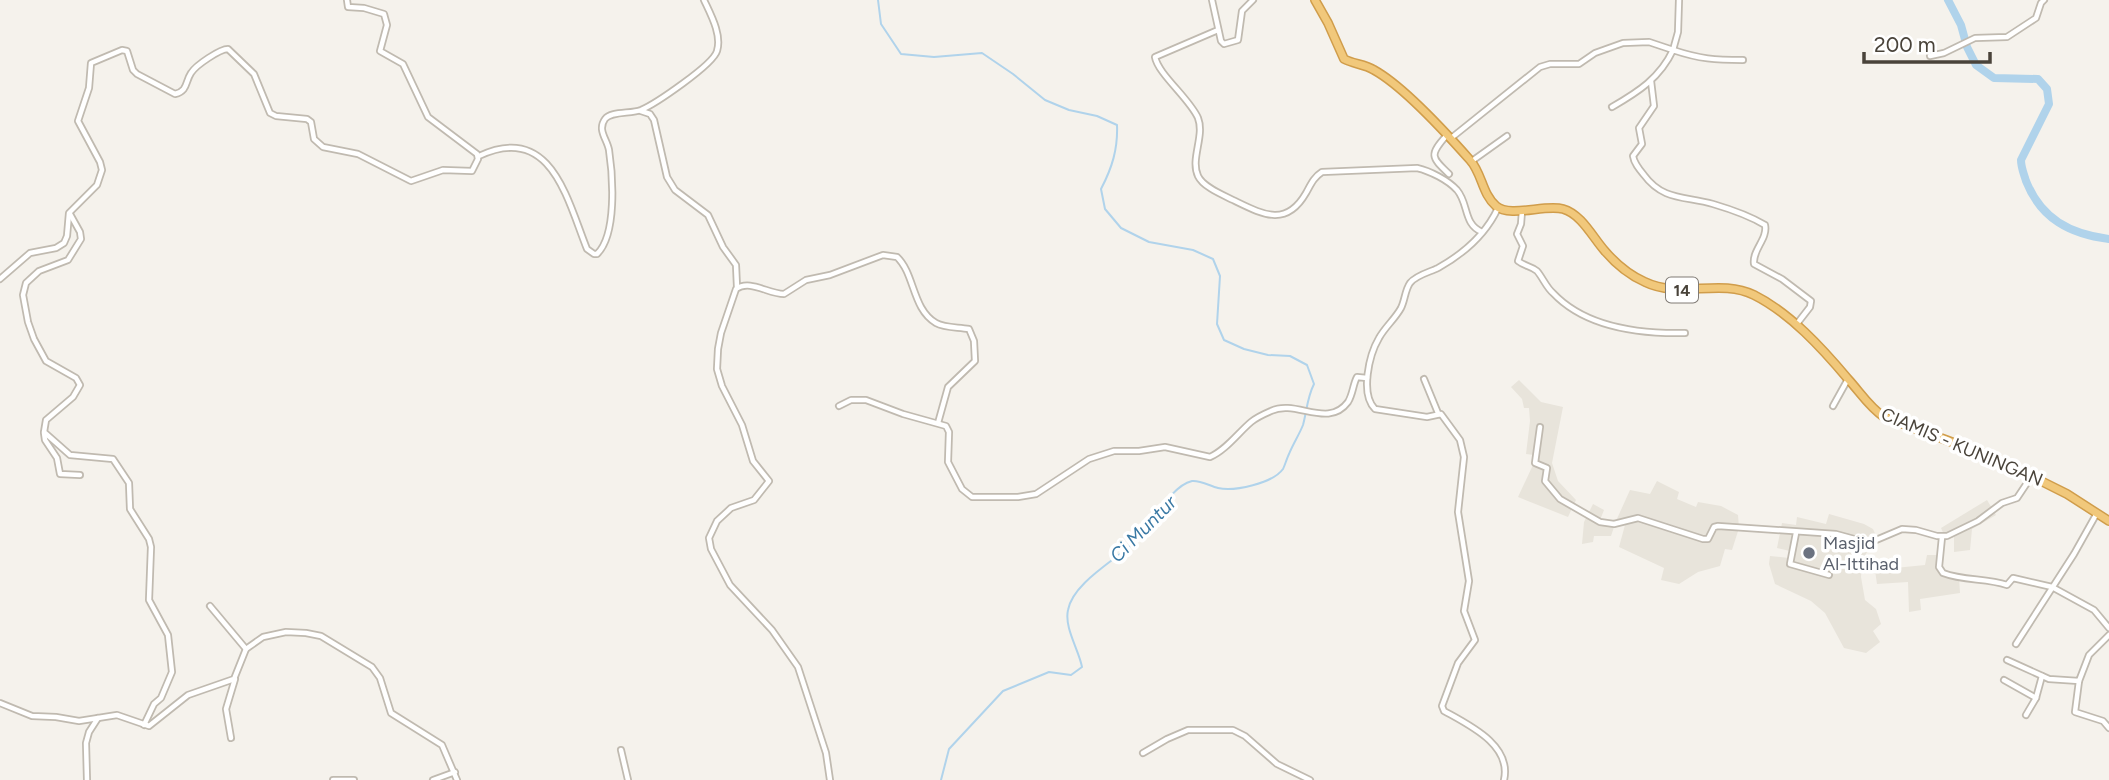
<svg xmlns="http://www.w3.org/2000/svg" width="2109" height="780" font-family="Figtree,sans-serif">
  <rect width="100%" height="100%" fill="#f5f2ec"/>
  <g fill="#e8e4db">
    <polygon points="1519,380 1541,402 1563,407 1552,463 1558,481 1576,500 1568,517 1518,497 1532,467 1534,455 1526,454 1530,421 1529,408 1524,408 1522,399 1511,387"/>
    <polygon points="1657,481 1679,492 1677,499 1696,507 1698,502 1721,506 1738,515 1739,528 1732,550 1725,549 1720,566 1698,572 1679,584 1661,580 1664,568 1619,547 1625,525 1614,527 1611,536 1594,536 1593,542 1582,544 1584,522 1593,504 1604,510 1600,520 1616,521 1630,490 1650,494"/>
    <polygon points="1987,500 1996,515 1972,529 1970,550 1954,552 1954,537 1946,539 1941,528"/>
    <polygon points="1829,514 1864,524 1873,529 1879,542 1869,547 1862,563 1861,577 1865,600 1876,609 1881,624 1873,631 1880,642 1866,653 1844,648 1825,613 1811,601 1775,584 1769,564 1770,556 1789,558 1790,551 1777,548 1782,523 1796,525 1797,517 1826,524"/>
    <polygon points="1927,555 1943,555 1942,570 1959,577 1960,593 1920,599 1921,610 1909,612 1908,582 1877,584 1875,570 1925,565"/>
  </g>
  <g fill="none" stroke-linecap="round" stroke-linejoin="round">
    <path stroke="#b0d3eb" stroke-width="2" d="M878 0 881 24 901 54 934 57 982 53 1013 74 1045 100 1069 110 1097 116 1117 125C1118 149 1112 168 1101 189L1105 209 1121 228 1149 242 1193 250 1213 259 1220 276 1217 324 1224 340 1244 349 1268 355 1290 356 1307 365 1314 384C1307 398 1307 410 1303 425 1299 435 1293 444 1289 454 1287 458 1285 465 1283 469 1273 483 1234 492 1218 488 1210 486 1200 480 1192 481 1170 486 1153 524 1138 539 1118 559 1073 582 1068 610 1064 628 1079 650 1082 667L1071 675 1049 672 1003 691 949 749 941 780"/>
    <path stroke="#b0d3eb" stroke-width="8" d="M1948 0 1961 25 1967 47 1976 65 1994 78 2038 79 2047 89 2049 104 2021 160C2021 168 2024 174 2026 181 2041 219 2070 234 2109 239"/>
    <g stroke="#c0bab0" stroke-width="8">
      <g id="minor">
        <polyline points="1212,0 1221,41 1224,44 1238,40 1242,11 1253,0"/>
        <path d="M1218 30 1155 57C1158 74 1190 99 1198 118 1205 136 1190 159 1198 176 1203 187 1223 195 1233 200 1262 214 1286 228 1306 193 1311 184 1314 177 1322 172L1417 168C1430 171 1448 180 1457 190 1469 204 1463 224 1482 232"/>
        <polyline points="1930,56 1944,53 1975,38 2007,37 2036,18 2041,3 2044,0"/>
        <path d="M1651 81 1654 106 1639 128 1642 144 1633 156C1634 163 1639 169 1644 175 1663 201 1686 196 1713 204 1730 209 1750 216 1765 225 1768 239 1752 250 1754 264L1782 279 1811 301 1810 307 1796 325"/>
        <path d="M1612 107C1638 92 1660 78 1673 50 1700 59 1715 60 1743 60"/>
        <polyline points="641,111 650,114 654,120 667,177 675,190 708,215 723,247 736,265 737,287"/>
        <path d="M1447 135C1429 155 1431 157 1449 174"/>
        <polyline points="1450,139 1540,67 1550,64 1579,64 1595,53 1623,43 1649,42 1673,50 1678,32 1679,0"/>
        <path d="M479 156C551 122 567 199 587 249L594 254H597C617 235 613 176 609 150 607 139 597 130 605 119 611 111 631 114 641 110 655 104 713 65 717 51 722 35 711 15 704 0"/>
        <polyline points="1472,161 1507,136"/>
        <path d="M1498 208C1486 234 1463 254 1438 268 1430 272 1416 275 1410 283 1405 290 1405 300 1401 308 1395 319 1385 327 1379 338 1369 355 1360 394 1375 409L1427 417 1441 414 1460 440 1464 457 1458 512 1469 581 1464 611 1475 640 1458 663 1442 706 1444 711C1469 725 1512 745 1504 780"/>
        <path d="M1522 211 1521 224 1517 234 1523 246 1518 261C1524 266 1531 266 1537 271 1543 278 1546 287 1553 293 1585 327 1640 334 1685 333"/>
        <polyline points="70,214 80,232 81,239 68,260 39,271 26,283 23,295 28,322 34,339 46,361 76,378 80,385 73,397 46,420 44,432 70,455 113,459 129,483 130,509 149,539 151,547 149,600 168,635 172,672 161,698 154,704 144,725"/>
        <path d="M0 279 30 253 56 248 64 243 67 236 69 213 97 185 102 170 100 162 78 121 89 88 91 63 122 50 127 51 133 70 137 74 175 94C188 91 185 82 191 73 196 65 220 49 228 49L254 74 270 113 276 116 307 119 311 122 314 139 323 147 358 154 411 181 443 170 472 171 478 159 477 154 428 117 403 64 380 51 387 25 384 14 364 8 348 7 347 0"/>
        <polyline points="1424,379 1438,413"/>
        <path d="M839 406 851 400H866L903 414 946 426 949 432 948 462 962 489 972 497H1018L1036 494 1089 459 1114 451H1139L1165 447 1210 457C1226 450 1238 433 1251 422 1257 417 1264 414 1271 411 1296 399 1328 429 1348 402 1353 394 1353 384 1357 377L1367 378"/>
        <polyline points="1833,406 1848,379"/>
        <polyline points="1540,427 1535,463 1547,468 1545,481 1560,499 1600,522 1614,524 1638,518 1703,539 1708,539 1714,527 1718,526 1836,534 1869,543 1902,529 1916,530 1937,536 1947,536 1978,521 2002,503 2017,498 2031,477"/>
        <polyline points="44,433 45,440 57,458 60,474 80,475"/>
        <polyline points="1796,533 1790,564 1829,575"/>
        <path d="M1942 537 1939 567 1943 573C1964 581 1986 578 2007 585L2013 578 2052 587 2094 610 2109 628"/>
        <polyline points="210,606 246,649"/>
        <polyline points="2016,644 2074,554 2097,513"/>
        <polyline points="2007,660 2049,679 2079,681 2089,655 2109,635"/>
        <polyline points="2004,680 2036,698 2042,676"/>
        <polyline points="2079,681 2075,712 2103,721 2109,728"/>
        <polyline points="0,703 32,716 56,717 79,721 117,715 149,726 188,695 234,679 246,649 263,637 286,632 306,633 321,636 372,667 380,678 391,713 442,745 457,780"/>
        <polyline points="2026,715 2036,698"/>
        <polyline points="231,738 226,709 235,679"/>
        <polyline points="621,750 628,780"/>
        <polyline points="1143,753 1167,739 1188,730 1233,730 1245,736 1277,764 1310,780"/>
        <polyline points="87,780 86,743 89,732 98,718"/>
        <polyline points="333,780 354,780"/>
        <polyline points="433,780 455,772"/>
        <path d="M830 780 826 753 798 667 772 630 730 585 711 549 709 538 717 521 731 508 754 500 769 481 753 461 742 425 722 386 717 369 718 349 721 333 736 289C750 279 768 294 784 294L806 280 830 275 883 255 897 257C915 274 912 309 936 323 945 328 958 327 969 329L974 341 975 361 948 387 938 423"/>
      </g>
    </g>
    <g stroke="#d09d4b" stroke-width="10">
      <path id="highway" d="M1315 0 1328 23 1344 59C1353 64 1365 64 1374 70 1403 86 1447 134 1470 160 1482 173 1482 194 1496 206 1510 218 1545 204 1563 209 1581 214 1592 236 1604 250 1615 263 1629 275 1645 282 1680 299 1720 278 1754 295 1790 313 1822 348 1848 379 1860 392 1869 407 1884 417L1995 458 2067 494 2109 521"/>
    </g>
    <use href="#minor" stroke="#fff" stroke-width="4.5"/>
    <use href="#highway" stroke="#f1c87b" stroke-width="7"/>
  </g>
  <circle fill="#6b7280" stroke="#fff" stroke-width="2.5" cx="1809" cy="553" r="7"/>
  <g text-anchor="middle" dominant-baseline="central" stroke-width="7" stroke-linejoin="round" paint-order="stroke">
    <rect fill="#fff" stroke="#807b75" stroke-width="2" x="1666" y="277.5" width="32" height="25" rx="5"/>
    <g font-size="16" font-weight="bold" fill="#49433a">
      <text x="1682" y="290">14</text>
    </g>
    <g font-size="18" fill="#49433a" stroke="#fff">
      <text transform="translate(1962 447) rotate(23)">CIAMIS - KUNINGAN</text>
    </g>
    <g font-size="18" fill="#5b616d" stroke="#fff" text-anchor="start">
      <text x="1823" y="543">Masjid<tspan x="1823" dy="21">Al-Ittihad</tspan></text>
    </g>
    <g font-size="19" font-style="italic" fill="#3a79a4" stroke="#fff">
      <text transform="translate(1143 529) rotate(-45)">Ci Muntur</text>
    </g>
  </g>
  <path d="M1864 52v10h126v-10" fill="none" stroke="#49433a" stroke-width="3.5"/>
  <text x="1874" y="52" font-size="21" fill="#49433a" stroke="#ffffff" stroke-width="5" paint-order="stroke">200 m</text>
</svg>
